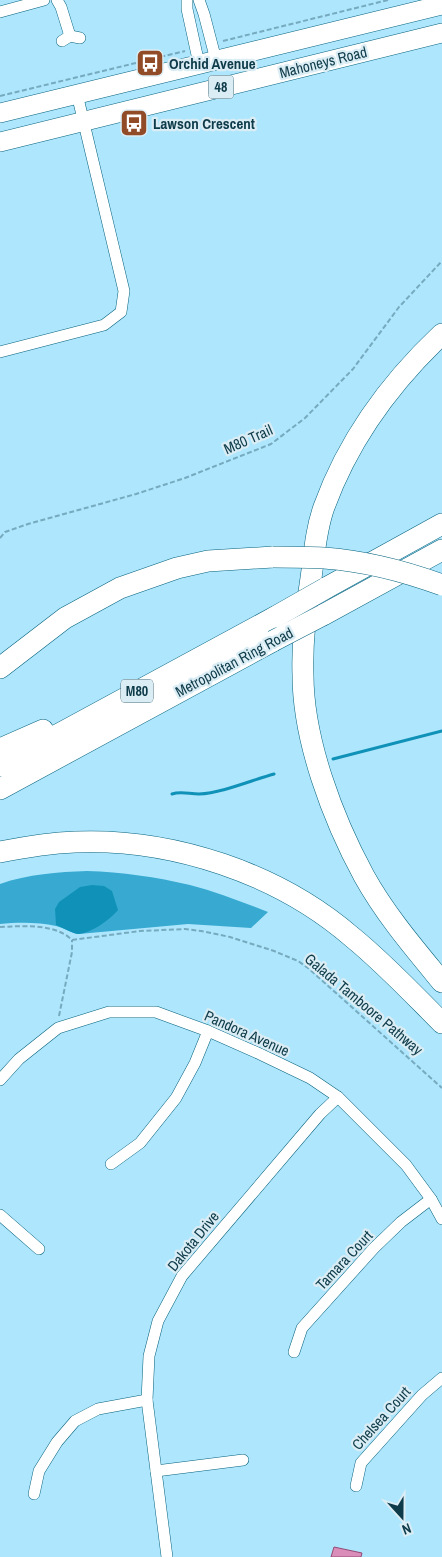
<svg xmlns="http://www.w3.org/2000/svg" width="442" height="1557" font-family="'Archivo Narrow',sans-serif">
  <rect width="100%" height="100%" fill="#aee6fd"/>
  <path fill="#38aad1" d="M87 871C122 872 156 877 190 885 217 892 242 902 268 912L251 928 188 924 79 934C71 933 65 928 56 926 39 922 18 922 0 924V884C28 874 58 872 87 871Z"/>
  <path fill="#1092b8" d="M92 885 104 886 112 891 118 910C111 919 90 934 78 934 74 934 61 927 56 925L55 909 59 902 80 887Z"/>
  <g fill="none" stroke-linecap="round" stroke-linejoin="round">
    <g stroke="#1092b8" stroke-width="3">
      <polyline points="333,759 442,731"/>
      <path d="M172 794C181 791 189 794 199 794 222 793 252 780 274 774"/>
    </g>
  </g>
  <polygon fill="#da8db8" stroke="#924b75" points="334,1547 362,1553 361,1557 331,1557"/>
  <g fill="none" stroke-linecap="round" stroke-linejoin="round">
    <g stroke="#04627d" stroke-width="12">
      <g id="street">
        <polyline points="57,0 61,7 70,36"/>
        <polyline points="187,0 187,9 199,64"/>
        <polyline points="199,0 204,14 216,60"/>
        <polyline points="0,12 44,0"/>
        <polyline points="62,41 70,36 80,38"/>
        <polyline points="0,352 104,325 121,312 124,291 77,94"/>
        <polyline points="0,1080 19,1059 58,1028 109,1012 156,1012 208,1031 260,1054 310,1078 338,1097 406,1165 431,1199 442,1219"/>
        <polyline points="111,1164 140,1143 176,1098 195,1063 208,1031"/>
        <polyline points="0,1215 39,1249"/>
        <polyline points="294,1352 302,1328 374,1248 401,1222 431,1199"/>
        <polyline points="156,1471 243,1460"/>
        <polyline points="356,1486 361,1463 422,1395 442,1378"/>
        <polyline points="34,1494 39,1471 57,1442 75,1421 98,1409 147,1400"/>
        <polyline points="167,1557 147,1400 149,1356 158,1321 182,1276 320,1114 338,1097"/>
      </g>
    </g>
    <g stroke="#04627d" stroke-width="20">
      <g id="primary">
        <polyline points="0,113 442,5"/>
        <polyline points="0,142 442,33"/>
      </g>
    </g>
    <g stroke="#04627d" stroke-width="22">
      <g id="highway">
        <path d="M442 334C391 382 348 441 324 507 315 532 314 559 310 585 305 615 302 645 303 675 303 740 333 819 364 876 385 914 414 948 442 982"/>
        <polyline points="326,588 442,524"/>
        <polyline points="323,615 442,550"/>
        <polyline points="0,668 65,618 120,588 177,568 208,561 273,557"/>
        <polyline points="0,749 43,730"/>
        <polyline points="0,766 275,617"/>
        <polyline points="0,789 273,641"/>
        <path d="M0 852C25 847 50 843 75 842 172 838 278 873 352 937 384 963 413 994 442 1023"/>
      </g>
    </g>
    <g stroke="#76aabf" stroke-width="2" stroke-dasharray="5 2.5" stroke-linecap="butt">
      <polyline points="223,41 388,0"/>
      <polyline points="0,96 185,51"/>
      <polyline points="0,538 5,532 28,524 136,494 185,478 271,444 305,418 353,369 399,307 442,261"/>
      <path d="M0 927C22 926 55 923 72 940"/>
      <polyline points="72,940 140,931 185,929 201,931 230,937 274,951 298,961 308,968 442,1088"/>
      <polyline points="59,1016 72,952 72,940"/>
    </g>
    <use href="#street" stroke="#fff" stroke-width="11"/>
    <use href="#primary" stroke="#fff" stroke-width="19"/>
    <use href="#highway" stroke="#fff" stroke-width="21"/>
    <g stroke="#04627d" stroke-width="22" stroke-linecap="butt">
      <g id="highway-bridge">
        <path d="M273 557C290 557 307 557 324 558 364 561 404 571 442 585"/>
        <polyline points="275,617 326,588"/>
        <polyline points="273,641 323,615"/>
      </g>
    </g>
    <use href="#highway-bridge" stroke="#fff" stroke-width="21"/>
  </g>
  <defs>
    <g id="bus-square" transform="scale(1.4375)"><rect x="-9" y="-9" width="18" height="18" rx="4" fill="#924b27" stroke="#dbedf4"/><path d="M-5-6H5V4H4V6H2V4H-2V6H-4V4H-5ZM-3.5-4V0h7V-4ZM-3.5 1.2v1.5H-2V1.2ZM2 1.2v1.5H3.5V1.2Z" fill="#fff"/></g>
  </defs>
  <g fill-rule="evenodd">
    <use href="#bus-square" x="150" y="63"/>
    <use href="#bus-square" x="134" y="123"/>
  </g>
  <g text-anchor="middle" dominant-baseline="central" stroke-width="4.5" stroke-linejoin="round" paint-order="stroke">
    <g fill="#dbedf4" stroke="#4c707d" stroke-width="1">
      <rect x="208.5" y="75.5" width="25" height="23" rx="4"/>
      <rect x="121" y="679.5" width="32" height="23" rx="4"/>
    </g>
    <g font-size="14" font-weight="bold" fill="#0e3b4a">
      <text x="221" y="87">48</text>
      <text x="137" y="691">M80</text>
    </g>
    <g font-size="15" fill="#0e3b4a" stroke="#dbedf4">
      <text transform="translate(323 62) rotate(-14)">Mahoneys Road</text>
      <text transform="translate(248 439) rotate(-24)">M80 Trail</text>
      <text transform="translate(234 662) rotate(-28)">Metropolitan Ring Road</text>
      <text transform="translate(364 1004) rotate(40)">Galada Tamboore Pathway</text>
      <text transform="translate(247 1033) rotate(24)">Pandora Avenue</text>
      <text transform="translate(193 1241) rotate(-51)">Dakota Drive</text>
      <text transform="translate(344 1260) rotate(-47)">Tamara Court</text>
      <text transform="translate(381 1418) rotate(-48)">Chelsea Court</text>
    </g>
    <g font-size="15" font-weight="bold" fill="#0e3b4a" stroke="#dbedf4" text-anchor="start">
      <text x="169" y="63">Orchid Avenue</text>
      <text x="153" y="123">Lawson Crescent</text>
    </g>
  </g>
  <g transform="translate(402 1517) rotate(159)" stroke="#dbedf4" stroke-width="4" paint-order="stroke">
  <path d="M0-4L9 19L0 12L-9 19Z" fill="#0e3b4a"/>
  <text y="-8" font-size="14" font-weight="bold" text-anchor="middle" fill="#0e3b4a">N</text>
  </g>
</svg>
